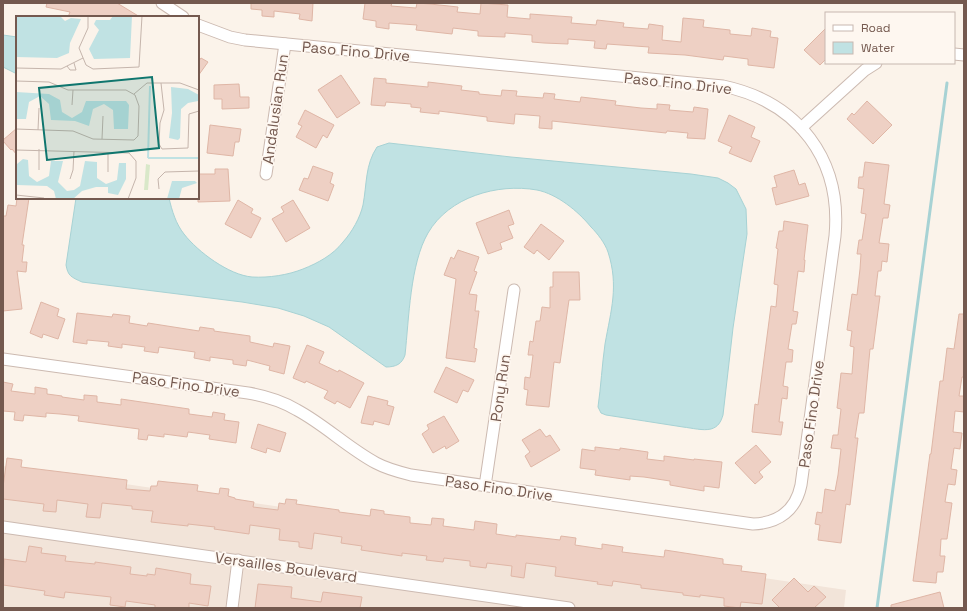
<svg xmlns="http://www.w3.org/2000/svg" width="967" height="611" font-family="'Space Grotesk',sans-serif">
  <rect width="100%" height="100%" fill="#fbf3ea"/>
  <polygon fill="#f2e4d9" points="3,466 846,590 844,608 3,608"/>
  <g fill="#c0e2e3" stroke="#a7d2d4">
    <polygon points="3,35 17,37 17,74 3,67"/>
    <path d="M389 143 511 157 691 174 718 178 728 183 736 189 746 209 747 234 733 328 723 415C721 422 718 427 711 429 703 431 692 428 683 427 657 423 632 419 606 415L601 413 598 407C601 386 602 365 605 344 611 310 619 286 608 252 605 243 597 233 591 227 578 211 557 194 537 190 497 183 449 197 428 233 410 264 409 319 405 355 402 364 396 367 386 367L329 327 304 316 278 308 242 302 82 282C71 277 68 276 66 265L76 198H169C172 211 176 224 184 234 198 252 229 275 252 277 269 278 288 275 303 269 318 263 333 255 343 242 352 232 360 218 363 205 367 184 365 165 377 147Z"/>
  </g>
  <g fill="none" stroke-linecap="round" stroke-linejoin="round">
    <polyline stroke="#a7d2d4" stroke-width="3" points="877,608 947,83"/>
  </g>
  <g fill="#eed0c4" stroke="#dfb6a6">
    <polygon points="47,3 117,3 140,17 68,17 70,12 46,7"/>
    <polygon points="251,3 313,3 312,21 299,19 300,14 274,11 274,17 262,16 262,10 251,9"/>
    <polygon points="365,3 392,3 391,6 416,8 417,3 430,4 458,7 457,12 480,14 481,3 508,5 507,17 530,19 530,14 572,17 571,23 596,25 597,20 624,23 623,27 648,29 649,24 663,26 662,40 681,42 683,18 704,20 703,27 730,30 730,34 751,36 752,28 771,31 770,37 778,38 774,68 748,65 748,59 724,56 723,60 685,55 648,53 649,47 607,44 606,49 594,48 595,41 568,39 568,44 544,43 532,42 532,35 505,33 505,37 478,36 478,31 453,28 452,34 416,30 417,25 389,23 389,29 376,27 376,21 363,19"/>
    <polygon points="826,28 826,59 820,65 804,50"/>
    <polygon points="201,58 208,62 198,76 198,62"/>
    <polygon points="341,75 360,103 337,118 318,90"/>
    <polygon points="374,78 386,79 386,83 428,87 428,82 462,86 461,90 479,92 479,94 501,96 502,90 517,91 516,96 543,98 544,93 555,94 554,99 580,102 581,97 616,101 615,105 641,108 657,109 657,104 670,105 669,110 693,112 694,107 708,109 705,139 687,138 688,133 667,131 666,133 552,121 552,129 539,128 540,116 515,114 514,124 487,121 487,117 439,111 439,114 420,112 421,108 411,107 411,104 386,102 385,106 371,105"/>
    <polygon points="239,84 240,97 249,97 249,108 222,109 222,99 214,99 214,85"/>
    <polygon points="867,101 892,125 873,144 847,119 852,113 854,115"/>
    <polygon points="305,110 334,125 327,138 323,135 316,148 296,137 302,126 298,124"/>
    <polygon points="729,115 755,127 751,137 760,141 751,162 729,153 732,147 718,141"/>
    <polygon points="210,125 241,129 239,142 235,142 233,156 207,153"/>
    <polygon points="17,128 17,155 12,149 11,150 3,141 3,140"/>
    <polygon points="865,162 889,165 884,204 890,205 888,218 883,218 879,243 889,244 887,262 882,261 881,271 878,271 875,296 880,296 878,311 873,349 870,349 864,413 859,413 855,438 858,438 850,505 846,504 841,543 818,540 820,525 815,524 817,512 822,513 825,489 835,491 838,475 841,449 831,448 833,435 838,435 841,409 837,408 841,373 852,374 854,347 850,346 852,331 847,330 852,294 857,295 860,269 861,254 857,254 859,240 862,240 866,214 861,213 864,189 858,188 859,177 863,177"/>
    <polygon points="313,166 333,173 330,183 334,185 328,201 299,190 304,178 308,179"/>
    <polygon points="215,169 228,169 230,201 198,202 198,174 215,174"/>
    <polygon points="794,170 799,185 805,183 809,196 776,205 772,188 777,187 774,176"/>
    <polygon points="17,198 29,198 22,245 24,245 22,262 27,262 26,272 17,271 22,309 3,311 3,216 6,216 8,205 16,206"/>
    <polygon points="238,200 253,209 251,213 261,218 251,238 225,224"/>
    <polygon points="293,200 310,228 286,242 272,219 284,212 281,207"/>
    <polygon points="509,210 514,224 508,226 513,238 500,243 502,249 488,254 476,223"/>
    <polygon points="784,221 808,225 804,260 805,260 804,272 798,271 793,311 798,312 796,324 792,324 788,349 793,350 792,362 786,362 783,386 788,387 787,399 782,398 779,422 783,422 781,435 752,432 755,404 758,405 771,306 776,307 778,285 774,284 778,249 776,248 779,231 783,231"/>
    <polygon points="541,224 564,241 549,260 537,250 534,254 524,247"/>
    <polygon points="458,250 479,257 474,271 477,272 469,294 477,295 475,311 479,311 474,348 477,349 475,362 446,358 456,279 444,275 451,257 454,259"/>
    <polygon points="553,272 579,272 580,300 569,300 560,363 554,362 549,407 526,405 528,390 524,389 525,377 530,378 533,355 528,355 530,341 533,342 536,321 540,321 542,307 550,308 550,287 553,287"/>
    <polygon points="41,302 59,309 57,316 65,319 58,339 43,334 42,338 30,333"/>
    <polygon points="77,313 112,317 113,314 130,316 129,323 147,326 148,323 199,331 200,327 214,329 214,331 250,336 250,342 273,347 274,343 290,346 284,374 269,370 270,366 247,360 246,366 233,364 233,360 210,357 210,361 194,358 195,352 159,347 158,353 144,351 145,347 122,344 122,348 108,346 109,342 87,340 87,344 73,342"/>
    <polygon points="959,314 964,314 964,377 962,377 959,396 964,396 964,412 955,411 953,432 962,433 960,449 954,448 951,469 957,470 955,485 948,484 945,502 952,503 947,539 941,539 940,556 945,556 943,572 937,572 936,583 913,581 930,454 931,454 940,381 943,381 947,348 954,349"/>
    <polygon points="307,345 324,352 319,363 338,372 339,370 364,383 350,408 337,401 335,404 324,398 328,391 306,381 305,383 293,378"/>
    <polygon points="446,367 474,380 468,392 463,390 457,403 434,392"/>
    <polygon points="3,382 13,384 11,391 35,394 35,387 47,389 47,394 62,396 62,397 84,400 84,395 97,396 97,402 121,405 121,399 189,409 189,414 212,417 213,412 225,414 224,420 239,422 236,443 209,439 210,435 188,432 187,437 164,434 164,437 148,435 147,440 138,439 139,429 78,421 79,416 60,414 46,413 46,417 24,415 23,421 14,420 15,412 3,411"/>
    <polygon points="368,396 388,401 387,405 394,407 389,425 374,421 373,425 361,423"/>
    <polygon points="444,416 459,441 446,449 445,446 433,453 422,434 429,429 427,425"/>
    <polygon points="258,424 286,433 280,452 267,448 266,453 251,448"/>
    <polygon points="540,429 546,437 550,435 560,450 531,467 525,456 530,452 522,440"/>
    <polygon points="756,445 771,462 759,472 763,477 755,484 735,463"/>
    <polygon points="595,447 620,450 620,448 648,452 647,459 664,461 664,456 694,460 694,459 722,462 719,488 704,486 704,491 670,485 670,481 644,477 630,476 630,480 595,475 596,470 580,468 582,449 595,451"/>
    <polygon points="7,458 22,460 21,467 127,480 126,489 150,491 151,486 157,486 158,481 167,482 198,485 197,491 219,494 220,488 229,489 228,496 235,498 235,499 254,502 253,507 278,510 279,503 285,504 286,499 297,500 296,504 339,510 339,512 370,516 371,509 384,511 384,514 410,517 410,523 431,525 432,518 444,519 443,526 474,530 475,521 497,524 496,534 516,537 516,535 560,540 561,536 576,538 575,545 602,549 602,544 623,547 622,552 664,557 665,550 723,559 723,564 742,566 741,571 766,574 762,604 741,602 740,608 724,606 724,598 700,595 700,597 683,595 683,593 641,588 641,585 613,581 612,586 597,584 598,582 555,576 556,567 526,563 524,578 511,576 512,566 487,563 486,568 470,566 470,561 444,558 443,562 426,560 427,556 402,553 402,556 361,550 362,546 341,543 342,537 314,533 312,549 299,547 299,542 279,540 280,529 250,525 249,534 214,529 215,527 188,524 188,526 151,522 153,511 132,509 132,506 102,503 100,518 86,517 88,504 57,500 56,512 43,511 44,504 3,499 3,487"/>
    <polygon points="29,546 42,548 41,553 66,556 65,561 95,564 95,562 131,567 130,574 147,576 147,574 155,575 156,568 191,574 190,584 211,586 208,606 189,603 189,608 155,608 155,605 126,601 125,607 110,605 111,597 65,592 64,598 44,595 45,591 3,585 4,559 26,562"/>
    <polygon points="794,578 808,592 814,586 826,597 814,608 780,608 772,600"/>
    <polygon points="258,584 292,587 291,598 321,602 323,592 362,597 360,608 255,608"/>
    <polygon points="940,592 944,608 891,608 891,605"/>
  </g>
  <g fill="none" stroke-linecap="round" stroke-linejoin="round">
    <g stroke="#ccbab1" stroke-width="13">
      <g id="street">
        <polyline points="162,3 183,17"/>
        <polyline points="954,54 964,55"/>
        <polyline points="801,128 865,70 876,63"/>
        <polyline points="266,174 285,44"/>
        <path d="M3 359 248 393C266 396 282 401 297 410 325 425 348 448 376 463 387 469 399 472 411 475L753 524C779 523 796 510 801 485L835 236C842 159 798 102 723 86L245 40 230 37 198 25"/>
        <polyline points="485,486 514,290"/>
        <polyline points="3,527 569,608"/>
        <polyline points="232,608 238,560"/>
      </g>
    </g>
    <use href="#street" stroke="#fff" stroke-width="11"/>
  </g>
  <g text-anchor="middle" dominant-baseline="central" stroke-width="3.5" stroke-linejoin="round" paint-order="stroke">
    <g font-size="15" fill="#74594f" stroke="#fef7f0">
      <text transform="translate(356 51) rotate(5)">Paso Fino Drive</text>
      <text transform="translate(678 83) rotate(6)">Paso Fino Drive</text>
      <text transform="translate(275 109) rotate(-82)">Andalusian Run</text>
      <text transform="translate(186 384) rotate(8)">Paso Fino Drive</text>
      <text transform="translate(500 388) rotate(-82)">Pony Run</text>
      <text transform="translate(811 414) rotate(-82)">Paso Fino Drive</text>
      <text transform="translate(499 488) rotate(8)">Paso Fino Drive</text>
      <text transform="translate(286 567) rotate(8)">Versailles Boulevard</text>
    </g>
  </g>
  <g transform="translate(16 16)">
    <rect width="183" height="183" fill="#fbf3ea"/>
    <path d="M130 148 134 149 132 174H128Z" fill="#d9e8c9"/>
    <path d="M0 0H44L49 5 55 2 65 3 54 27 53 37 41 42 0 41ZM97 0H116L114 42 78 43 73 33 83 14 78 8 80 4H94ZM155 71 172 73 183 79 182 85 172 87 165 93 164 122 162 124 153 122 156 97ZM0 76 33 78 44 84 46 96 56 102 66 96 70 85H110L113 89 112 113H98L97 94 88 88 77 93 73 110 59 105 35 104 33 88 24 80 13 86 10 103H0ZM7 143 12 144 13 160 21 166 33 160 35 145H47L42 166 51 175 58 174 64 170 69 145 81 146V162L90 168 101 164 103 147H110V163L102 179 92 177V171H80L66 175 57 183H40L38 175 31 170 1 169V148ZM156 165H179L181 167 166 172 163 183H151Z" fill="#c0e2e3"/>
    <path fill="none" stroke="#c0e2e3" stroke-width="2" d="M132 142 134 70M132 142H183"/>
    <path fill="none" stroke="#c5b5ac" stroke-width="1" d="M72 0V12L63 32 70 49 77 53 123 51 126 0M51 50 54 54H60L58 47M0 52 45 53 67 42M0 65 33 66 52 74H110L119 79 123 90 122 120 118 124 77 123 57 115 0 113M145 67 148 94 144 107 143 128 146 133 172 132 173 98 183 95M118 78 131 67H164L183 74M56 89 57 74M22 114 23 92M86 123 87 100M0 134 113 137 120 145V162L112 183M23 154V133M92 156V136M54 163 57 154 58 135M143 173 142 163 149 156 183 155M0 179 28 182M72 183H101"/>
    <path fill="#0f766e" fill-opacity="0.15" stroke="#0f766e" stroke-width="2" d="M136 61 143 132 31 144 23 72Z"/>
    <rect width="183" height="183" fill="none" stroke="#74594f" stroke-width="2"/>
  </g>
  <rect width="967" height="611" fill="none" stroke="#74594f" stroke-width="8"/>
  <rect x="825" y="12" width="130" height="52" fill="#fef7f0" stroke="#c7b8b0"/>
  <rect x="833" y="25" width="20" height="6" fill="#ffffff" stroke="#c7b8b0"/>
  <text x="861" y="32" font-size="12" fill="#74594f">Road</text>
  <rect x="833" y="42" width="20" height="12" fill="#c0e2e3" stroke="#c7b8b0"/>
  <text x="861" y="52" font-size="12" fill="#74594f">Water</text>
</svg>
